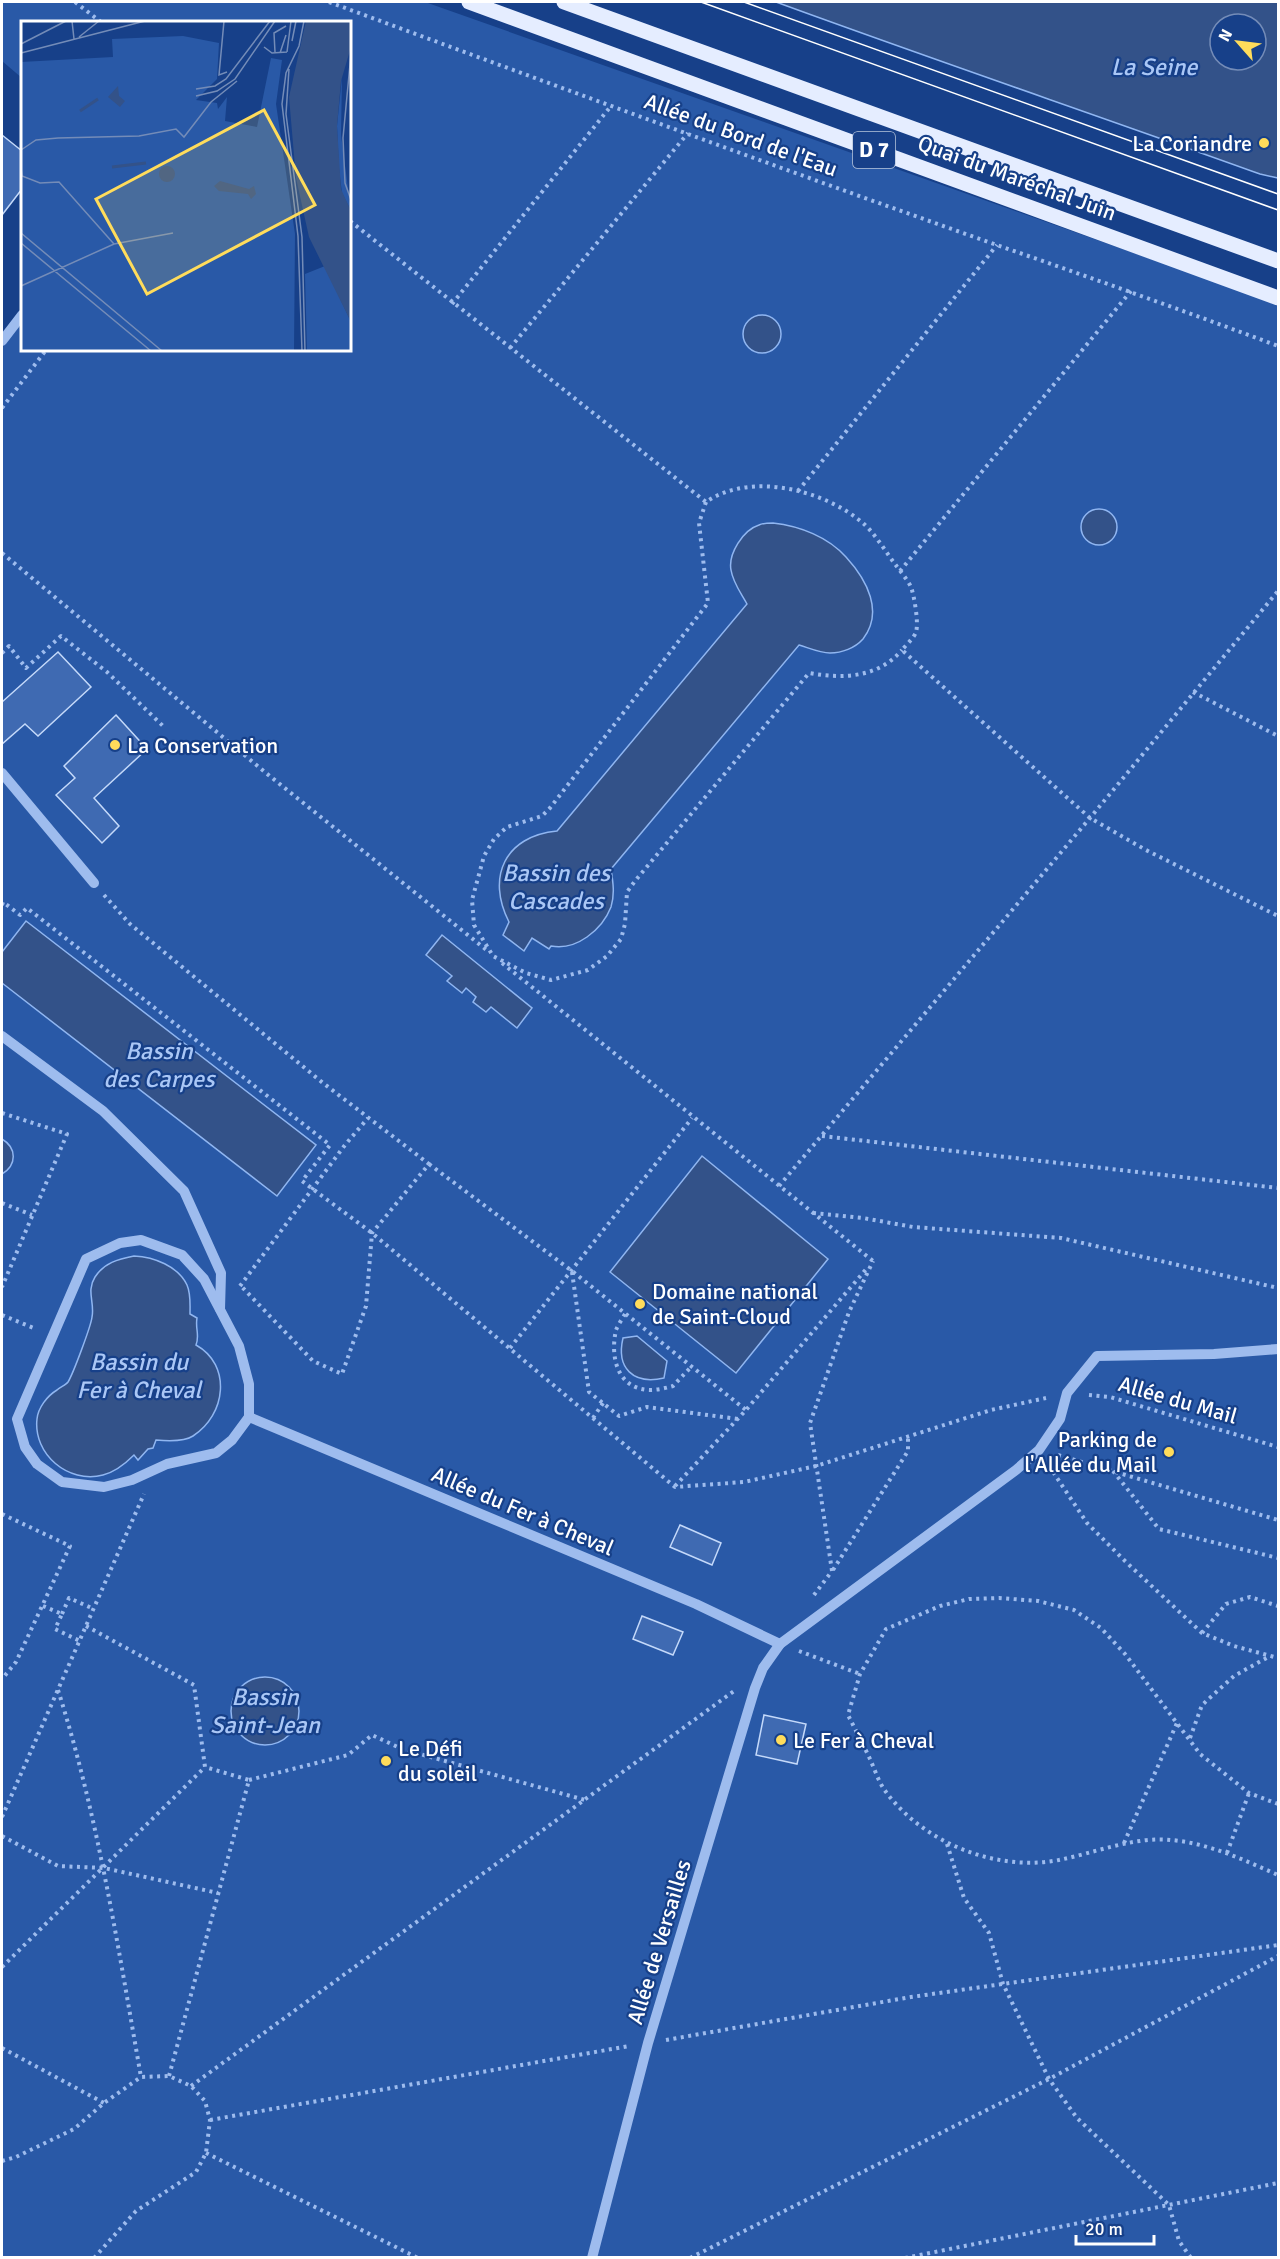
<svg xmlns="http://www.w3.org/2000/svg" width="1280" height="2259" font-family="Signika,sans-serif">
  <rect width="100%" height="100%" fill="#174089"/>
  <polygon fill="#2959a7" points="2,2 425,2 1278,304 1278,2257 2,2257 2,348 22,321 22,350 350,350 350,22 22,22 22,78 2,61"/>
  <g fill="#335289" stroke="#90b6f1" stroke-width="1.5" fill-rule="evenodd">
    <path d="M776 2H1278V178L1260 174C1099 116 937 61 776 2ZM1220 24H1256V60H1220Z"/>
    <circle cx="762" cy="334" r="19"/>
    <circle cx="1099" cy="527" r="18"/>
    <path d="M773 523C800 526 828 537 846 557 867 580 884 612 863 639 855 648 842 653 830 653 820 653 809 648 799 645L611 869C613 882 615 894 611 907 602 930 576 951 551 946L549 949 532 938 524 951 503 935 509 922C486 877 505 836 557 831L747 604C741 593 733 583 731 570 728 554 743 530 759 525 763 523 769 523 773 523Z"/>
    <polygon points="26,921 316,1145 277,1196 2,983 2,952"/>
    <polygon points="442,935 532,1008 517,1028 491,1007 486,1012 473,1002 476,997 466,988 462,993 447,981 452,976 426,955"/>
    <path d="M2 1139C17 1148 17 1165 2 1174Z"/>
    <polygon points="702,1156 828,1259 736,1373 610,1272"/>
    <path d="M134 1256C154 1257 178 1266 187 1285 191 1294 190 1305 190 1314L197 1318C195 1329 200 1335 196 1345 232 1365 226 1415 193 1436 184 1442 167 1441 156 1440L153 1448 148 1449 138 1460 134 1455C125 1464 115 1472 103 1475 68 1484 33 1454 37 1419 38 1408 47 1396 57 1390 60 1387 66 1385 68 1382 73 1374 91 1326 92 1317 95 1303 86 1291 95 1277 104 1263 118 1259 134 1256Z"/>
    <path d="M637 1336 667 1361 664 1378C633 1385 616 1368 623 1338Z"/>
    <circle cx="265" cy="1711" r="34"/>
  </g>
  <g fill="#3f6ab2" stroke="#c4d9fa" stroke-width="1.5">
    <polygon points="2,135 22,151 22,189 2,215"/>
    <polygon points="58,652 91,687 38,736 25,724 2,744 2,702"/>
    <polygon points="116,715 147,749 94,798 119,826 102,843 56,795 75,778 64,766"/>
    <polygon points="680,1525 721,1543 712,1565 670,1547"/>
    <polygon points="642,1616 683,1632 673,1655 633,1639"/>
    <polygon points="764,1715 806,1724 797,1764 756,1755"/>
  </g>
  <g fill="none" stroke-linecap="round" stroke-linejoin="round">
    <g stroke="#9ebcee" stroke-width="4" stroke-dasharray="3 4.5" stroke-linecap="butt">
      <polyline points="75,2 101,22"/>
      <path d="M329 2C551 84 773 166 997 245 1091 278 1185 311 1278 346"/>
      <path d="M350 221 706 502C751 471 825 490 864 524 876 535 885 551 895 564 900 571 907 579 911 587 914 595 919 623 916 632 914 638 906 645 902 650L1090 818 1146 850 1278 916"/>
      <polyline points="452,304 611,106"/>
      <polyline points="510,348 688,133"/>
      <polyline points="2,408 46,350"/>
      <polyline points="798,491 997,245"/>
      <path d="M706 502 699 523 708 603 550 808 542 816 507 827 494 839 484 856 472 900 474 925 493 956 526 973 551 980 588 970 607 956 621 939 625 924 627 892 635 881 809 673C843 679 878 678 902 650"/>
      <polyline points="2,553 266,773 489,952"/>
      <polyline points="900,571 1131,291"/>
      <polyline points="2,653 9,646 26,668 61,636 107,672 163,726"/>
      <polyline points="1193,692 1278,736"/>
      <polyline points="104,895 130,924 323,1083 429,1164 372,1233 366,1306 342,1374 313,1361 241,1286"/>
      <polyline points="2,905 3,902 20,915 27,908 330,1145 302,1181 372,1233 675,1487 744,1482 816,1466 991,1410 1046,1398"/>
      <polyline points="502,963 873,1261"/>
      <polyline points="2,1113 67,1134 2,1287"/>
      <polyline points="822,1136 1278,1188"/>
      <polyline points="429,1164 572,1271 746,1410"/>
      <polyline points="779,1186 1090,818 1278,591"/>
      <polyline points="2,1203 32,1215"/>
      <polyline points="813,1213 863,1218 913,1227 1061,1238 1278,1288"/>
      <polyline points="572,1272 589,1392 619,1416 647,1407 738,1419"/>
      <polyline points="240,1286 345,1145 368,1118"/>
      <path d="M625 1314C622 1319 618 1325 616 1330 610 1357 617 1389 650 1390 658 1390 666 1388 673 1386L691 1367"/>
      <polyline points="2,1315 36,1329"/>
      <polyline points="510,1348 692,1118"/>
      <polyline points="1089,1395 1110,1397 1278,1447"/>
      <polyline points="593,1418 603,1403"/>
      <polyline points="1058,1455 1278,1520"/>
      <polyline points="1049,1466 1087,1523 1126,1562 1202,1633 1234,1646 1278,1658"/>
      <polyline points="1113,1471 1159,1529 1278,1558"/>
      <polyline points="675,1486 746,1410 868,1267"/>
      <polyline points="2,1514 70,1546 16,1662 2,1679"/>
      <polyline points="833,1570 908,1451 908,1437"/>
      <polyline points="814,1595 832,1571 810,1423 849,1312 873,1261"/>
      <polyline points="43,1606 62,1614 55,1629 80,1641"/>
      <polyline points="62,1614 69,1598 94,1609"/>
      <polyline points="86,1626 194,1685 205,1767"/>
      <polyline points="1202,1633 1226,1604 1250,1597 1278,1606"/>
      <polyline points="799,1651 860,1674"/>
      <path d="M58 1690C98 1816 118 1947 141 2077"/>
      <polyline points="1190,1738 1202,1705 1234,1676 1270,1656"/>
      <polyline points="249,1780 348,1755 372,1735 402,1749 585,1800"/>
      <path d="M1278 1804 1249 1793 1200 1754 1125 1654 1101 1628 1074 1610 1038 1601 999 1598 969 1599 940 1606 886 1629 860 1674 848 1715C855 1729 863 1744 870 1759 875 1770 879 1783 886 1792 924 1843 996 1872 1059 1860 1094 1853 1136 1836 1171 1840 1208 1843 1244 1860 1278 1875"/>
      <polyline points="2,1817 144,1494"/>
      <polyline points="2,1836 58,1866 104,1868 218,1893"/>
      <polyline points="1124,1843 1177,1723"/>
      <polyline points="947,1844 964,1898 989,1933 1003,1984 1049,2079 1077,2118 1169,2205 1179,2241 1191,2258"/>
      <polyline points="1227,1853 1249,1793"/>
      <polyline points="2,1967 205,1767"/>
      <polyline points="666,2040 911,1997 1278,1945"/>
      <polyline points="2,2048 104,2103"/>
      <polyline points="169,2076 249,1780 205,1767"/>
      <polyline points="191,2086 734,1691"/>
      <polyline points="210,2120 629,2046"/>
      <polyline points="206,2153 418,2258"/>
      <polyline points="2,2161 16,2157 74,2129 104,2103 141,2077 169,2076 191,2086 205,2101 210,2120 206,2153 196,2172 136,2211 94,2258"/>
      <polyline points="690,2258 1049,2079 1278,1956"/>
      <polyline points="905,2258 1278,2183"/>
    </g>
    <g stroke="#9ebcee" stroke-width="10">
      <polyline points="2,341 22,315"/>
      <polyline points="2,773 94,883"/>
      <polyline points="2,1036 103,1111 184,1191 221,1273 220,1309"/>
      <polygon points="141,1240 182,1255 204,1279 239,1346 249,1384 249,1417 232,1440 216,1453 167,1464 132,1480 104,1487 62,1482 37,1464 25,1447 17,1419 86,1259 120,1243"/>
      <polyline points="249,1417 696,1604 780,1644"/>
      <polyline points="592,2258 648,2043 755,1688 763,1668 780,1644 1016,1470 1039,1450 1060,1419 1067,1393 1097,1356 1214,1354 1278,1349"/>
    </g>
    <g stroke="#e5edff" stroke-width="15">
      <polyline points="469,2 1278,298"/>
      <polyline points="564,2 1278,261"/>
    </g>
    <g stroke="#fff" stroke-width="1.5">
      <polyline points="701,2 1278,210"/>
      <polyline points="744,2 1278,194"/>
    </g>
  </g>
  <g fill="#ffdc5b" stroke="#174089" stroke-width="2">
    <circle cx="1264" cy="143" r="6"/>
    <circle cx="115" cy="745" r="6"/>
    <circle cx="640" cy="1304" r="6"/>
    <circle cx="1169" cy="1452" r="6"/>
    <circle cx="781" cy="1740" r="6"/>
    <circle cx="386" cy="1761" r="6"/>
  </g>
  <g text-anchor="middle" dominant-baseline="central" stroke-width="4.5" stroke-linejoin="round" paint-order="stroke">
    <rect fill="#174089" stroke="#b9c6dc" stroke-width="1.5" x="853" y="132" width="42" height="36" rx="4.5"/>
    <g font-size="21" font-weight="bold" fill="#fff">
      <text x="874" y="150">D 7</text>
    </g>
    <g font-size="22" fill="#fff" stroke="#174089">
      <text transform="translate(741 135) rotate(20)">Allée du Bord de l'Eau</text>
      <text transform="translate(1017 178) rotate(20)">Quai du Maréchal Juin</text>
      <text transform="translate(1178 1400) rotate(16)">Allée du Mail</text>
      <text transform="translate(523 1511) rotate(23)">Allée du Fer à Cheval</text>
      <text transform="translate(659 1942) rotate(-73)">Allée de Versailles</text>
    </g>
    <g font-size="22" fill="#fff" stroke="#174089" text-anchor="start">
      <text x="1252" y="143" text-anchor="end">La Coriandre</text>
      <text x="127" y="745">La Conservation</text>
      <text x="652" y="1291">Domaine national<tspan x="652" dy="25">de Saint-Cloud</tspan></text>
      <text x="1157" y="1439" text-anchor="end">Parking de<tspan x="1157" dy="25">l'Allée du Mail</tspan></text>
      <text x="793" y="1740">Le Fer à Cheval</text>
      <text x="398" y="1748">Le Défi<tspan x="398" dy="25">du soleil</tspan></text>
    </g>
    <g font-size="24" font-style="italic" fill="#aac7f6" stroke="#174089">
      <text x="1154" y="67">La Seine</text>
      <text x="556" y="873">Bassin des<tspan x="556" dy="28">Cascades</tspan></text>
      <text x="159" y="1051">Bassin<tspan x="159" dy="28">des Carpes</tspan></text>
      <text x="139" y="1362">Bassin du<tspan x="139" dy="28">Fer à Cheval</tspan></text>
      <text x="265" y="1697">Bassin<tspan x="265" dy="28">Saint-Jean</tspan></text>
    </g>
  </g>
  <g transform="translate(21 21)">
    <rect width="330" height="330" fill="#174089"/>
    <path d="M162 15 198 22 196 58 175 79 196 82 197 88 206 76 204 100 236 106 250 37 261 39 255 83 274 213 273 330H0V41L92 36 91 18ZM321 56 320 114 330 190 321 172 318 148 316 105ZM304 245 330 301V330H286L284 253Z" fill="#2959a7"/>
    <path d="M285 0H330V26L320 60 316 105 320 168 330 190V301L288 216 275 157 268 76ZM97 65 98 75 104 80 99 86 87 76ZM138 153a8 8 0 1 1 16 0a8 8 0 1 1-16 0ZM199 160 228 168 233 165 235 173 230 178 227 173 198 170 193 165Z" fill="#335289"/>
    <path fill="none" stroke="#335289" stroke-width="3" d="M59 90 77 78M91 146 125 142"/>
    <path fill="none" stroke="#748cb8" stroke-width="1.5" d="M51 0 53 18M203 0 198 54 206 51M58 16 78 0M271 20 275 0M0 23 45 0M243 26 251 32 266 31M254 31 253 12 265 5M266 31 270 0M0 32 124 0M259 32 265 14M330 33 322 117 324 162 330 179M268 48 265 93 281 216 284 330M175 68 194 65 205 58 249 0M175 75 196 70 214 58 254 0M0 129 15 119 37 117 118 115 155 108 163 116 190 81 216 60M0 147 1 155 19 162 38 161 93 223M0 212 141 330M0 222 130 330M0 265 93 223 152 212M281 330 277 215 261 83 265 52 278 25 283 0"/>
    <path fill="#ffdc5b" fill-opacity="0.15" stroke="#ffdc5b" stroke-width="3" d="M243 89 294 184 126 273 75 178Z"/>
    <rect width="330" height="330" fill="none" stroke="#fff" stroke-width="3"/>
  </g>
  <rect width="1280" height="2259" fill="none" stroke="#ffffff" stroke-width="6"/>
  <g transform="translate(1238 42) rotate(298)"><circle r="28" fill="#174089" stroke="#748cb8" stroke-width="1.5"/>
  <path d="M0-4.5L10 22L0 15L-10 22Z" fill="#ffdc5b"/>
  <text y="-9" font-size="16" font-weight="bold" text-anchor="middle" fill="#ffffff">N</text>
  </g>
  <path d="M1076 2235v9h78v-9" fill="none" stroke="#ffffff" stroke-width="3"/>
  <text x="1085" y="2235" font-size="18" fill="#ffffff" stroke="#174089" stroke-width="4.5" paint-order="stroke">20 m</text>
</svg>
